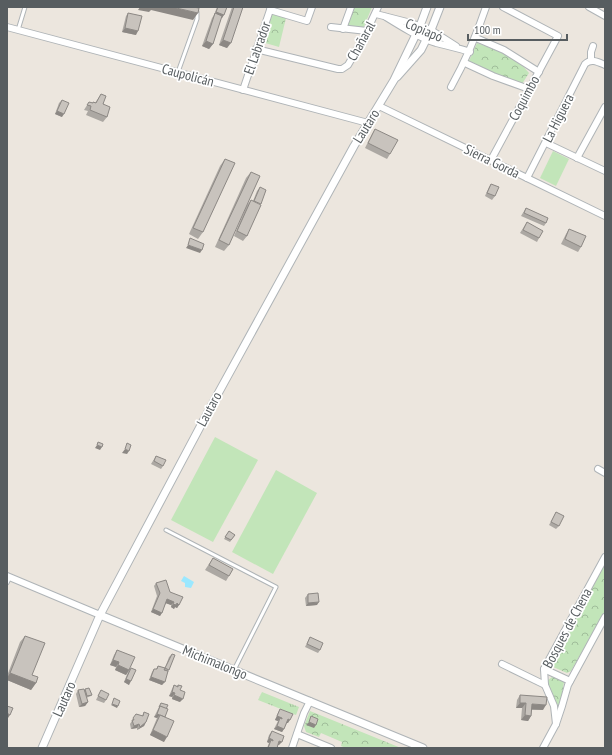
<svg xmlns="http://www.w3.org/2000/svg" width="612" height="755" font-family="'PT Sans Narrow',sans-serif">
  <defs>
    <pattern id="grass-tufts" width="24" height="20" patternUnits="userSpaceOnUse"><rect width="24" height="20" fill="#c2e5b9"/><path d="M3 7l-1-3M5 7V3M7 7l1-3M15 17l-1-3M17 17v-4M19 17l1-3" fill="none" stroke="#a0bd9a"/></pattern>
    <pattern id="park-crowns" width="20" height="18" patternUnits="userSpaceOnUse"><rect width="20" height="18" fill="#c2e5b9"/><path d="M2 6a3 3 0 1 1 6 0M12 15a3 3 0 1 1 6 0" fill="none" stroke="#a0bd9a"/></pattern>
  </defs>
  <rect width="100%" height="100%" fill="#ece6de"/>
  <polygon fill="url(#grass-tufts)" points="262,692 299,707 296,715 258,700"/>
  <g fill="url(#park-crowns)">
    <polygon points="353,7 372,7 363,29 346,27"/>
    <polygon points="272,14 286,18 279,47 262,42"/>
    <path d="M477 43C496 50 516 57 529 73L522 84 480 69 469 61Z"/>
    <polygon points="605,564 605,611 571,671 567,673 551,666 550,664 551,661"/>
    <polygon points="552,677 564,682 560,707 554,701 547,681"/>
    <polygon points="310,711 401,748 346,748 341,746 342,742 321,733 319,737 306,732 304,726"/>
  </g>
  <g fill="#c2e5b9">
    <polygon points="553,151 569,159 556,186 540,178"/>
    <polygon points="215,437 258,460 213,542 171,520"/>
    <polygon points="276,470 317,493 273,574 232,552"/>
  </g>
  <polygon fill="#9be8ff" points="184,576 194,582 191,588 185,587 185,583 181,581"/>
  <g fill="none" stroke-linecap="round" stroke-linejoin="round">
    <g stroke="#afb4b7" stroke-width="5">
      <g id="service">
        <polyline points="18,30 25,7"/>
        <polyline points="178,72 197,19 197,12 195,7"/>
        <polyline points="166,530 276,587 234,670"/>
        <polyline points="7,583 10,577"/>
      </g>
    </g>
    <g stroke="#afb4b7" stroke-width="8">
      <g id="minor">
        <polyline points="589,7 605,16"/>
        <polyline points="270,10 307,21 312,7"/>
        <polyline points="376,14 411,23 431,30 456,46"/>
        <path d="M386 17C402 27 418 37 436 43 447 46 459 48 470 52"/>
        <polyline points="7,27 368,123"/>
        <polyline points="331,27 367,31"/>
        <polyline points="343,29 351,7"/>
        <polyline points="476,38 504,50 539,72"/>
        <polyline points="256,49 338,69 342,69 348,65 363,39 378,7"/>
        <polyline points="591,61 591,52 593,46"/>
        <polyline points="465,63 493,76 529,89"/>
        <path d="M451 87C466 60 476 37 486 7"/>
        <polyline points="243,90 271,7"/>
        <polyline points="379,106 605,216"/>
        <polyline points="546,143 605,171"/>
        <polyline points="577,158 605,107"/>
        <polyline points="491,160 558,36 503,7"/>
        <path d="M527 178 585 64C591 58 598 62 605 65"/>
        <polyline points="598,469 605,473"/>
        <polyline points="7,576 100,615"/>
        <polyline points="502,664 545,685"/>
        <polyline points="544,669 570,681"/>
        <polyline points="556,724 554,706 545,685 544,669 605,557"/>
        <polyline points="297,734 331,748"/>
        <polyline points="292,748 304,713 310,701"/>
        <polyline points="543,748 556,724 562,706 568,685 605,617"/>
      </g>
    </g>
    <g stroke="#afb4b7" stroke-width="9">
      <g id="tertiary">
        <polyline points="397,77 421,50 431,30 440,7"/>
        <polyline points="100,615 423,748"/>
        <polyline points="42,748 100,615 209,410 354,146 394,80 420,26 427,7"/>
      </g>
    </g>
    <use href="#service" stroke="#fff" stroke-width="3"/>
    <use href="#minor" stroke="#fff" stroke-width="6"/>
    <use href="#tertiary" stroke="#fff" stroke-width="7"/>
  </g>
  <g fill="#aca8a3">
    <polygon points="217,7 227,7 222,18 221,18 213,44 209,49 202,46 212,18 214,15"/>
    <polygon points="232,7 243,7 227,48 219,45"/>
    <polygon points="128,13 136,35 122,32 126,16"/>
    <polygon points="101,94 107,117 103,122 86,115 88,111 84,110 89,102 92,103 95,103"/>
    <polygon points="62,100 62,117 55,114 59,103"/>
    <polygon points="375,129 390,154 387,159 365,148 372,134"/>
    <polygon points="225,159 203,232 198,239 189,234 220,166"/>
    <polygon points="251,172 229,245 224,251 215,247 246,178"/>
    <polygon points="491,184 495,196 492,200 485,196 489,187"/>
    <polygon points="260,187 247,236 243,241 234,236 247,205 251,200 253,201 257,191"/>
    <polygon points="526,208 546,223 544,226 521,216"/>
    <polygon points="527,222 539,238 537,242 520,233"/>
    <polygon points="569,229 581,247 578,252 561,244 566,234"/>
    <polygon points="156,456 163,466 161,469 151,464"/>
    <polygon points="556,512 559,526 556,529 549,525"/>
    <polygon points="229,531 235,535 230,542 224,539"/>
    <polygon points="213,558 229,576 226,581 205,570"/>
    <polygon points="156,583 170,592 179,605 177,608 175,607 174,609 171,607 171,605 166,603 160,616 151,612 157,596 154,586"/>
    <polygon points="308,594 317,605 306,606 305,598"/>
    <polygon points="25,636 32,675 36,683 31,690 7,680 7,676 20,642"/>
    <polygon points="310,637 320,650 318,653 305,647"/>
    <polygon points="117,650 130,669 129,685 124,682 128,672 126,675 115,670 116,667 110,665 114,655"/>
    <polygon points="172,654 169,670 162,685 149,680 152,672 154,669 156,669 158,666 165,668 169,657"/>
    <polygon points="174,685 177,686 178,685 180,690 180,702 172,699 172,697 169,696 172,689"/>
    <polygon points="78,690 84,690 92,695 91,696 86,698 88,702 85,706 79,707 76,694"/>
    <polygon points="101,690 106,700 104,703 96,700"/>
    <polygon points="520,695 543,710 532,710 531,716 528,721 521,720 522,708 516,708 517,700"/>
    <polygon points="161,703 166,709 165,717 164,742 150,735 157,718 154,717"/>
    <polygon points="280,709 288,723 287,723 282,732 274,729 278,721 275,720 278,713"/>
    <polygon points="144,712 146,722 144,726 137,730 137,728 131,729 130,724 136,714 142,716"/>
    <polygon points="272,731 279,745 278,745 277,748 267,748 269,743 267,742 269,735"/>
  </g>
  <g fill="#8c8884">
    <polygon points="140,7 172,7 198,13 193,20 151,10 149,12 138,10"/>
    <polygon points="216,12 224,15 222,18 214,16"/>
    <polygon points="125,28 138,31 136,35 122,32"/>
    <polygon points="223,40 231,43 227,48 219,45"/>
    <polygon points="206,41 213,44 209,49 202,46"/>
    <polygon points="57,111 64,114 62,117 55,114"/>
    <polygon points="188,245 202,250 200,253 186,248"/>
    <polygon points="97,445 102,447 100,450 95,448"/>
    <polygon points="125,449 129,451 127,454 122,453"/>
    <polygon points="167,599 174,602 171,605 165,603"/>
    <polygon points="319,602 317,605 306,606 308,603"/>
    <polygon points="177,603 179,605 177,608 175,607 174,609 171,607 173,604"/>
    <polygon points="153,609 162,613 160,616 151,612"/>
    <polygon points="113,660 119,662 116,667 110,665"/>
    <polygon points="118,665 129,670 126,675 115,670"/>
    <polygon points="10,673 36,683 31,690 7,680 7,678"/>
    <polygon points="151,677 165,682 162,685 149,680"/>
    <polygon points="126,679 131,681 129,685 124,682"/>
    <polygon points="172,692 175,693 172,697 169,696"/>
    <polygon points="174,695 183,699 180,702 172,699"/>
    <polygon points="88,702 85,706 79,707 82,704"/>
    <polygon points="520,703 526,703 522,708 516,708"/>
    <polygon points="112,704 118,706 117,708 111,705"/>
    <polygon points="532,704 546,705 543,710 529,709"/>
    <polygon points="7,713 10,715 8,718 7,718"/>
    <polygon points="157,714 160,715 157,718 154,717"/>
    <polygon points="525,715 531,716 528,721 521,720"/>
    <polygon points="277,716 282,718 280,721 280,718 278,721 275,720"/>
    <polygon points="288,719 290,720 288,723 286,723"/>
    <polygon points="146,722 144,726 137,730 140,727"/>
    <polygon points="309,722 316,725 314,728 306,725"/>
    <polygon points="139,724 137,728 131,729 134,726"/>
    <polygon points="277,726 284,729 282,732 274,729"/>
    <polygon points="153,730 167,737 164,742 150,735"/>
    <polygon points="269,738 273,740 271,743 271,740 269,743 267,742"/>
    <polygon points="279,741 282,742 279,745 277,745"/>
  </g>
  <g fill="#c8c3bd" stroke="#8c8884">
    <polygon points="172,7 193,7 199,8 198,13"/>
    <polygon points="218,7 227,7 224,15 216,12"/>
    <polygon points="234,7 243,7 231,43 223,40"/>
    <polygon points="128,13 142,16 138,31 125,28"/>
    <polygon points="215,13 222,16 213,44 206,41"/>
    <polygon points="101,94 106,96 103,104 110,107 107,117 90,110 91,106 87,105 89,102 93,103 93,102 96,103"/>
    <polygon points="62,100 69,103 64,114 57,111"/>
    <polygon points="375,129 398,140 390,154 368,143"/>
    <polygon points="225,159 235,163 203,232 193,228"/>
    <polygon points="251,172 260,176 229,245 219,240"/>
    <polygon points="491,184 499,187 495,196 487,193"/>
    <polygon points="260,187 266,190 261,204 254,201"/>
    <polygon points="251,200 261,205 247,236 237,231"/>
    <polygon points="526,208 548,218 546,223 524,213"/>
    <polygon points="527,222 543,231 539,238 523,230"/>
    <polygon points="569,229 586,236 581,247 565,239"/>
    <polygon points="190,238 204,244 202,250 188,245"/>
    <polygon points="98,442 103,444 102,447 97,445"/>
    <polygon points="127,443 131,445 129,451 125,449"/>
    <polygon points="156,456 166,460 163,466 154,461"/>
    <polygon points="556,512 564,516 559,526 551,522"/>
    <polygon points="229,531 235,535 231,540 225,537"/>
    <polygon points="213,558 233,569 229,576 209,565"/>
    <polygon points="166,580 170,592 183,597 179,605 177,603 176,605 173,604 174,602 167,599 162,613 153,609 160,593 156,583"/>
    <polygon points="318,593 319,602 308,603 308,594"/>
    <polygon points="25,636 45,643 32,675 38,677 36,683 10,673"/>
    <polygon points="310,637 323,643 320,650 307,644"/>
    <polygon points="117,650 135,657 129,670 118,665 119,662 113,660"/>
    <polygon points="172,654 175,655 169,670 165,668"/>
    <polygon points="158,666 165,668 164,670 168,671 165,682 151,677 154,669 157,669"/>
    <polygon points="131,668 136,670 131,681 126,679"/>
    <polygon points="174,685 178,687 178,685 182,686 180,690 185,692 183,699 174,695 175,693 172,692"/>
    <polygon points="89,688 92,695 87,696 85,689"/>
    <polygon points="84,689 88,702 82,704 78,690"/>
    <polygon points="101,690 109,694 106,700 98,696"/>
    <polygon points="520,695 547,697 546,705 532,704 531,716 525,715 526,703 520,703"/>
    <polygon points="114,698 120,701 118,706 112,704"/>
    <polygon points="161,703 168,705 166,709 160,706 159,707"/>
    <polygon points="7,706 13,708 10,715 7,713"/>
    <polygon points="160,706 168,709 165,717 157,714"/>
    <polygon points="280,709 293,714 290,720 288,719 284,729 277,726 280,718 282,719 282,718 277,716"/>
    <polygon points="144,712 149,714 146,722 140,727 139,724 134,726 132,720 134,720 133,718 136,714 143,716"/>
    <polygon points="160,715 174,721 167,737 153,730"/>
    <polygon points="311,716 318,719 316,725 309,722"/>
    <polygon points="272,731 284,736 282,742 279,741 277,748 268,748 271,740 273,741 273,740 269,738"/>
  </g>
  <g text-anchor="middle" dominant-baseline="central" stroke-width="3.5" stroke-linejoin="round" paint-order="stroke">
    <g font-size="14" fill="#575d60" stroke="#fff">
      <text transform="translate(424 30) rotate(23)">Copiapó</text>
      <text transform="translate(361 41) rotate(-61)">Chañaral</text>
      <text transform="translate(257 48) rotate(-71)">El Labrador</text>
      <text transform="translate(188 75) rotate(15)">Caupolicán</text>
      <text transform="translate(524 98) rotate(-62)">Coquimbo</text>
      <text transform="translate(558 118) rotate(-63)">La Higuera</text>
      <text transform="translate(366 126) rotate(-58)">Lautaro</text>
      <text transform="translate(492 161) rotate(26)">Sierra Gorda</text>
      <text transform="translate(209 409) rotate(-62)">Lautaro</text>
      <text transform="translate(567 628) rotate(-62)">Bosques de Chena</text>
      <text transform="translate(215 662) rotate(22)">Michimalongo</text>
      <text transform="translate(64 699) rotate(-66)">Lautaro</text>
    </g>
  </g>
  <rect width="612" height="755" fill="none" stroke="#575d60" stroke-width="16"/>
  <path d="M468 34v6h99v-6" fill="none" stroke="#575d60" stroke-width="2"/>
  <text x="474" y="34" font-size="12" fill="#575d60" stroke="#ffffff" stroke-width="3" paint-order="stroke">100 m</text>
</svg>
